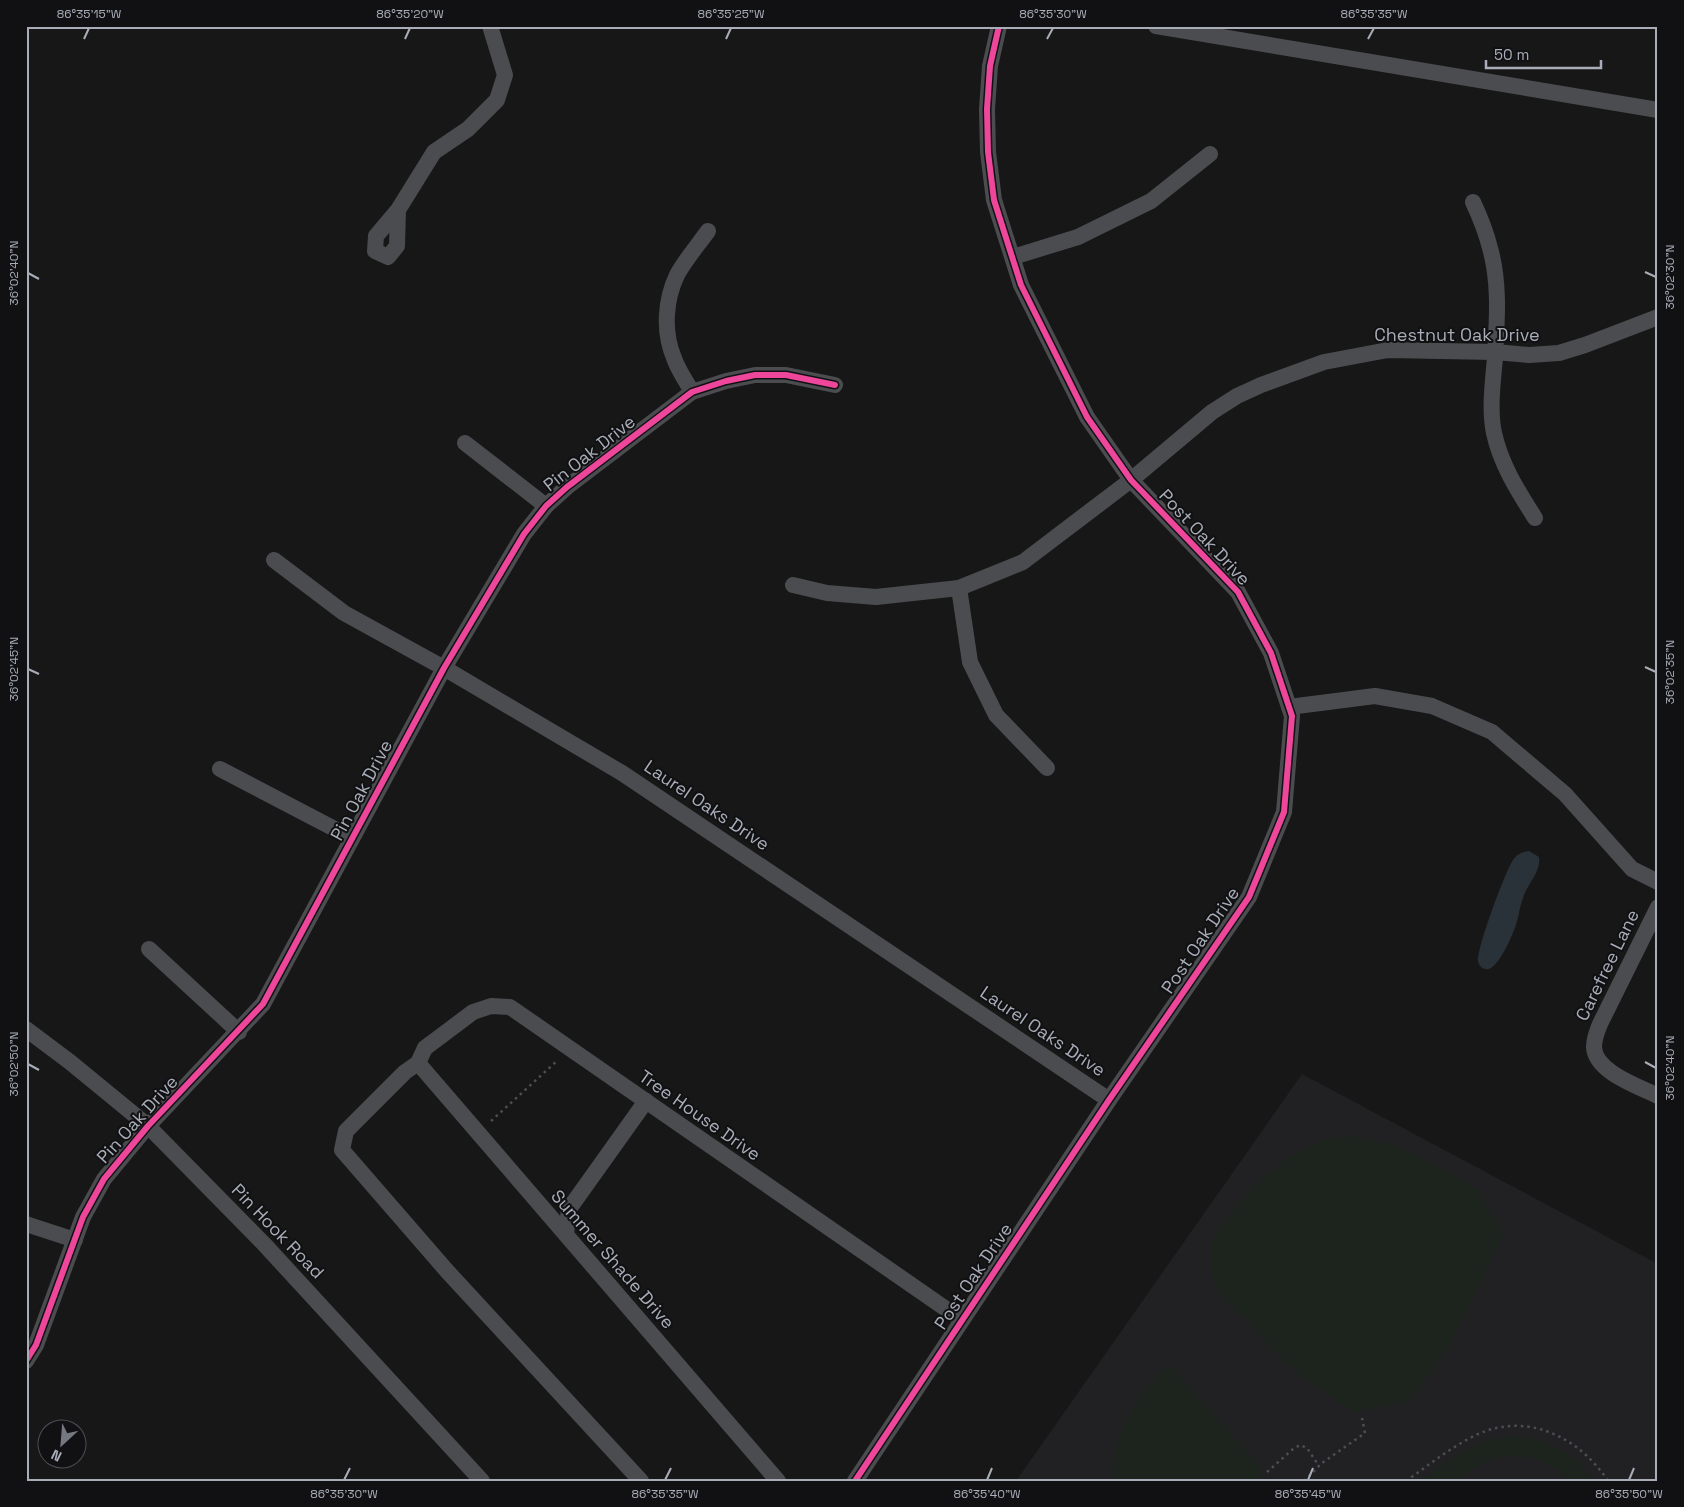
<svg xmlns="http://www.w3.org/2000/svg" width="1684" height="1507" font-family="'Space Grotesk',sans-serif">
  <rect width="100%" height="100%" fill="#171717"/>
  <polygon fill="#212123" points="1302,1074 1658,1264 1658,1481 1016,1481"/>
  <g fill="#1d241e">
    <path d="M1350 1136 1376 1141 1407 1150 1452 1174 1476 1189 1504 1233 1447 1350 1409 1402 1353 1412C1336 1400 1317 1388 1300 1375 1281 1359 1264 1339 1247 1321 1238 1312 1225 1302 1217 1291 1212 1283 1209 1257 1211 1247 1214 1230 1243 1199 1255 1186 1278 1161 1316 1137 1350 1136Z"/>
    <path d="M1169 1365 1262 1469V1481H1113C1111 1435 1137 1394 1169 1365Z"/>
    <path d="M1518 1436C1549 1440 1576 1453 1593 1481H1569C1548 1458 1513 1448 1484 1462 1475 1466 1463 1478 1454 1481 1446 1483 1429 1481 1420 1481 1452 1459 1477 1437 1518 1436Z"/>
  </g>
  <path fill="#2a3239" d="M1529 851 1539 857C1541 871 1529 882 1524 895 1520 905 1519 915 1516 925 1513 934 1497 973 1485 969 1481 968 1479 965 1478 961 1477 948 1505 872 1513 860 1517 854 1523 852 1529 851Z"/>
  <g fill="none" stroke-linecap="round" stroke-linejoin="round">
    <g stroke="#4d4e52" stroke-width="2.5" stroke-dasharray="2.5 4" stroke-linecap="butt">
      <polyline points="491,1121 558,1060"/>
      <polyline points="1267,1472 1293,1449 1300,1445 1307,1448 1319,1466"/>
      <polyline points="1304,1481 1322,1463 1365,1433 1362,1418"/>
      <path d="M1406 1481C1429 1465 1451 1447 1476 1435 1527 1411 1579 1437 1608 1481"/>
    </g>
    <g stroke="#4b4c50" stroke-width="16">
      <polyline points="1156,26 1658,110"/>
      <path d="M1473 202C1480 217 1486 232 1490 248 1500 283 1497 321 1495 357 1493 382 1489 409 1494 433 1501 465 1518 491 1535 518"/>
      <polyline points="398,210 397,246 388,257 375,251 376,236 398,210 434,152 468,129 497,100 505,75 490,26"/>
      <polyline points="1013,257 1078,237 1151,201 1210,154"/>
      <path d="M692 392C686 381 678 370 674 358 663 332 665 300 677 275 685 260 698 245 708 231"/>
      <polyline points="465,443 546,506"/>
      <polyline points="274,560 344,613 444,668 622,773 1109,1100"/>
      <polyline points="793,585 827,593 876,597 959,588 1023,562 1131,480 1212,412 1237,396 1261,385 1324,362 1388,350 1495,352 1529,355 1559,353 1585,345 1658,317"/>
      <polyline points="959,588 970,662 996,715 1047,768"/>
      <polyline points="1289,707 1375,696 1432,706 1492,732 1565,794 1632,869 1658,882"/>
      <polyline points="220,769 352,838"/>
      <path d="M1658 907 1600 1024C1597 1031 1594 1038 1594 1047 1595 1072 1638 1086 1658 1096"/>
      <polyline points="149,949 239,1032"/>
      <polyline points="26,1029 70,1062 148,1126 264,1244 482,1481"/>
      <polyline points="418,1063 778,1481"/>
      <polyline points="26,1224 75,1240"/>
      <polyline points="566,1234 569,1209 646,1101"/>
      <polyline points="26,1361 36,1345 83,1217 104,1179 148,1126 263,1004 444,668 524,534 546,506 567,487 692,392 726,381 755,375 786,375 835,385"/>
      <polyline points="641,1481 447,1271 342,1150 346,1131 405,1072 418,1063 425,1048 473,1012 491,1006 510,1007 962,1320"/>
      <polyline points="855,1481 1109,1100 1249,897 1284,812 1292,716 1271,653 1238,592 1131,480 1087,417 1021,285 994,200 988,152 987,109 990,66 999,26"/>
    </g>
    <g stroke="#111113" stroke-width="9">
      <g id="cycleway">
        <polyline points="26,1361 36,1345 83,1217 104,1179 148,1126 263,1004 444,668 524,534 546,506 567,487 692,392 726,381 755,375 786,375 835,385"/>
        <polyline points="855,1481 1109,1100 1249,897 1284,812 1292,716 1271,653 1238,592 1131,480 1087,417 1021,285 994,200 988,152 987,109 990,66 999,26"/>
      </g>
    </g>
    <use href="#cycleway" stroke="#ed469a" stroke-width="6"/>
  </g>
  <path fill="none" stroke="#a8adb8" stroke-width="2" d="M84 39 89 28M405 39 410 28M726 39 731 28M1047 39 1053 28M1368 39 1374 28M1645 272 1656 277M28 273 39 279M1645 667 1656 672M28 669 39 674M1645 1062 1656 1068M28 1064 39 1070M344 1480 350 1468M665 1480 671 1468M987 1480 992 1468M1308 1480 1313 1468M1629 1480 1634 1468"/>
  <g text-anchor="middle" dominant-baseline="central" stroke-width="4" stroke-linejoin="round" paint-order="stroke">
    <g font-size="18" fill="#a8adb8" stroke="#111113">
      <text x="1457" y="334">Chestnut Oak Drive</text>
      <text transform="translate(589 453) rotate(-38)">Pin Oak Drive</text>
      <text transform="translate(1205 537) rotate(47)">Post Oak Drive</text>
      <text transform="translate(361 790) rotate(-62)">Pin Oak Drive</text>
      <text transform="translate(707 805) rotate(34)">Laurel Oaks Drive</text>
      <text transform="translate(1200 940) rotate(-56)">Post Oak Drive</text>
      <text transform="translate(1607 965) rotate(-64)">Carefree Lane</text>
      <text transform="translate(1043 1031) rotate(34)">Laurel Oaks Drive</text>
      <text transform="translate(700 1115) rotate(35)">Tree House Drive</text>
      <text transform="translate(137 1119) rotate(-48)">Pin Oak Drive</text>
      <text transform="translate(278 1231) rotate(46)">Pin Hook Road</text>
      <text transform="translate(613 1259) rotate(49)">Summer Shade Drive</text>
      <text transform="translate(973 1276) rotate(-56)">Post Oak Drive</text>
    </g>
  </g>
  <rect width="1684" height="1507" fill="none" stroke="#111113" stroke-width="55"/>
  <g transform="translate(62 1444) rotate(206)"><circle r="24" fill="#111113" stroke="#4d4f55"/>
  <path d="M0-4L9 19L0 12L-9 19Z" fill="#757880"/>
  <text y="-8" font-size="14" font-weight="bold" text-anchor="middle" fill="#a8adb8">N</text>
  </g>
  <path d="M1486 60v8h115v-8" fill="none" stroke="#a8adb8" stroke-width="2.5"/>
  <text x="1494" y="60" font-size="15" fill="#a8adb8" stroke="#111113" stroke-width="4" paint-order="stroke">50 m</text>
  <rect x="28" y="28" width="1628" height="1452" fill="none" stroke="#a8adb8" stroke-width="2"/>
  <g font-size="12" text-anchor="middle" fill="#a8adb8">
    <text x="89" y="18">86°35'15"W</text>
    <text x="410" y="18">86°35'20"W</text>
    <text x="731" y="18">86°35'25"W</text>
    <text x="1053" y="18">86°35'30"W</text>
    <text x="1374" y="18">86°35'35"W</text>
    <text transform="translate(14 273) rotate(-90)" y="4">36°02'40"N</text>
    <text transform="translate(1670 277) rotate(-90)" y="4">36°02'30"N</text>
    <text transform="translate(14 669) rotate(-90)" y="4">36°02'45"N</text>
    <text transform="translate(1670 672) rotate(-90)" y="4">36°02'35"N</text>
    <text transform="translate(14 1064) rotate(-90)" y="4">36°02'50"N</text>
    <text transform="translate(1670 1068) rotate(-90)" y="4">36°02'40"N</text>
    <text x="344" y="1498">86°35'30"W</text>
    <text x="665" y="1498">86°35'35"W</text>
    <text x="987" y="1498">86°35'40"W</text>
    <text x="1308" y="1498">86°35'45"W</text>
    <text x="1629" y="1498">86°35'50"W</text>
  </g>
</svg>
